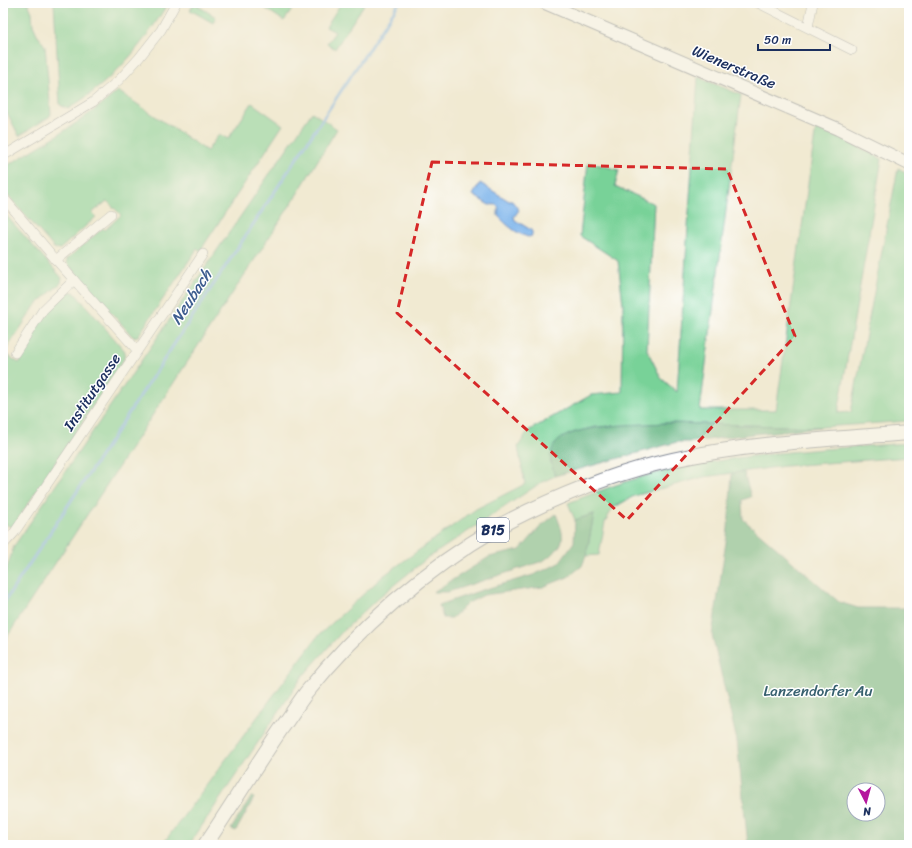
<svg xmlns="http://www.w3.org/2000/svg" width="912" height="848" font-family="Sriracha,sans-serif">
  <rect width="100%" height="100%" fill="#fff"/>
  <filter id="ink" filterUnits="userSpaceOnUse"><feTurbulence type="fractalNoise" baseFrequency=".025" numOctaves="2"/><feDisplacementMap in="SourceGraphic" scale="8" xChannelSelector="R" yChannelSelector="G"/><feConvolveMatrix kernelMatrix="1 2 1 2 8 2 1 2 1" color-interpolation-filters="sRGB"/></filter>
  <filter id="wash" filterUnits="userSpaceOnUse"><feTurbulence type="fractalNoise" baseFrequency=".012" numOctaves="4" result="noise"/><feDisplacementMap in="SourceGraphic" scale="16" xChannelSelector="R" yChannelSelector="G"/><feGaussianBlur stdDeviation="0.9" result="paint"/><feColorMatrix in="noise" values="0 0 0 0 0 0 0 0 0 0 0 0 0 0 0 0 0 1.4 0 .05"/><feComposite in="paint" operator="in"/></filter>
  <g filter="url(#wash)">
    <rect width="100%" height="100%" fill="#f1ead2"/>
    <g fill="#78d298" stroke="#4a807b">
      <polygon points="3,3 28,3 32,12 33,25 38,36 45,46 51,114 49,117 19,136 3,105"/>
      <path d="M54 3H168C142 47 112 82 68 109L60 105Z"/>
      <polygon points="195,3 200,3 198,6 216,17 213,23 190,10"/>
      <polygon points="257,3 293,3 295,6 284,21"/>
      <polygon points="341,3 365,3 335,49 327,43 335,32 326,27"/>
      <polygon points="698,77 741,95 700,410 776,410 816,127 834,134 882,159 838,413 851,412 898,168 909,174 909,421 822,427 667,423 595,427 572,433 550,461 555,476 542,482 425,560 378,598 341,633 302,677 189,845 162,845 317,637 383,576 476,509 525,484 518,447 528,431 591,395 622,392 623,304 618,261 580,236 588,162 619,170 615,186 654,204 647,350 661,378 677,392"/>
      <path d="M118 91 207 151 219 134 228 139 252 103 283 125 200 251 197 249 138 336 133 337 67 263V259L103 228 105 230 121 215 107 201 92 213 96 217 60 249H55L3 190V168C43 144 84 121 118 91Z"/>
      <polygon points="312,112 337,129 293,201 3,643 3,576 6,571 14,546"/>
      <polygon points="3,212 62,278 61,283 35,306 4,353 19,363 31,344 27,341 46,312 69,292 74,292 125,351 124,359 12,528 6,524 3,528"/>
      <path d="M909 443V457L785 466 704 477 634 496 613 508 605 522 599 555 586 556 594 514 575 520 568 503C597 492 626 480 657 473 739 453 824 449 909 443Z"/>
    </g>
    <g fill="#62b480" stroke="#3e726f" fill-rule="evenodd">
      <path d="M667 423 822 427 735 436 693 442H677L555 476C551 465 547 452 557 442 575 423 642 425 667 423Z"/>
      <path d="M744 472 751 497 742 500 743 519 839 602 858 608H909V845H748L737 741 712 635 728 528 732 473ZM854 790H878V814H854Z"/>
      <path d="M556 514C566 539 566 545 543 561L448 592H433L489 557 520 550 541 526Z"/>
      <polygon points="594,514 586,556 582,566 568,577 543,587 484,595 468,603 452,618 443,618 439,605 479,591 533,575 558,564 574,542 575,520"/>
      <polygon points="252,796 254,798 236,831 231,829"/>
    </g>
    <path fill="#7bb3ea" stroke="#4b71a4" d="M480 183 509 201H512L519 210 514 217 515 220 531 230 532 232V236L528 237C515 233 507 225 498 216 498 206 501 204 489 205L473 195Z"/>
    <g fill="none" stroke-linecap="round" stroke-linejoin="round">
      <polyline stroke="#7bb3ea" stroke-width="3" points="3,604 399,3"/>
    </g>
  </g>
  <g filter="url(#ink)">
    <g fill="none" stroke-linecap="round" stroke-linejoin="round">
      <g stroke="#868c98" stroke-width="10">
        <g id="street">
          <polyline points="758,3 852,50"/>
          <polyline points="808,27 813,3"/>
          <polyline points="3,156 93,102 119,80 139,58 161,30 176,3"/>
          <polyline points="3,197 56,260 137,350"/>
          <polyline points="56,260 111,214"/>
          <polyline points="15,353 43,310 74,280"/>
          <polyline points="3,545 14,533 203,254"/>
        </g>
      </g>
      <g stroke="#868c98" stroke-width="14">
        <polyline id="secondary" points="545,3 838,129 909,164"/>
      </g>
      <g stroke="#868c98" stroke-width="16">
        <path id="primary" d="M205 845C231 807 255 767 281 729 290 717 297 705 306 693 359 627 425 570 498 527 508 521 519 516 529 511 575 489 623 471 672 460 750 443 830 439 909 433"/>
      </g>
      <use href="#street" stroke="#fff" stroke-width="9"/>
      <use href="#secondary" stroke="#fff" stroke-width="12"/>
      <use href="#primary" stroke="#fff" stroke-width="14"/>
    </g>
  </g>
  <path d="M0 0H912V848H0ZM432 162 727 169 795 336 627 520 397 313Z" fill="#f1ead2" fill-opacity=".55" fill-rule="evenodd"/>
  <path fill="none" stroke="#d62828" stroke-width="3" stroke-dasharray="8 5" stroke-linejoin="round" d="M432 162 727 169 795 336 627 520 397 313Z"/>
  <g text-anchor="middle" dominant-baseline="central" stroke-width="3" stroke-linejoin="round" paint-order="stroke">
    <rect fill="#fff" stroke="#5f6d8e" stroke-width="1" x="477" y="518" width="32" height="24" rx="3"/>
    <g font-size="14" font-weight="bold" fill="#1b2f5e">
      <text x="493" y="530">B15</text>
    </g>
    <g font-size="15" fill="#1b2f5e" stroke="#fff">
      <text transform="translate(734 67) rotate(23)">Wienerstraße</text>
      <text transform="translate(92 392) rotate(-56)">Institutgasse</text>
    </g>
    <g font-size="15" fill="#37606f" stroke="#fff">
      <text x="818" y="691">Lanzendorfer Au</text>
    </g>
    <g font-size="16" font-style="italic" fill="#3d5d8f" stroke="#fff">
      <text transform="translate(191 297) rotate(-57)">Neubach</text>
    </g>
  </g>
  <rect width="912" height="848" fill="none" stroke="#fff" stroke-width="16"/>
  <g transform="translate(866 802) rotate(174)"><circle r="19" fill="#ffffff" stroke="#a4acbf"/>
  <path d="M0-3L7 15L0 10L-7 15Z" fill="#b5179e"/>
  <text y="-6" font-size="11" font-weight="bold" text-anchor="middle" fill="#1b2f5e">N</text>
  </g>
  <path d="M758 44v6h72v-6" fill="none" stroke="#1b2f5e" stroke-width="2"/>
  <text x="764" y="44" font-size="12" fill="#1b2f5e" stroke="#ffffff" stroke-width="3" paint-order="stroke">50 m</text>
</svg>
